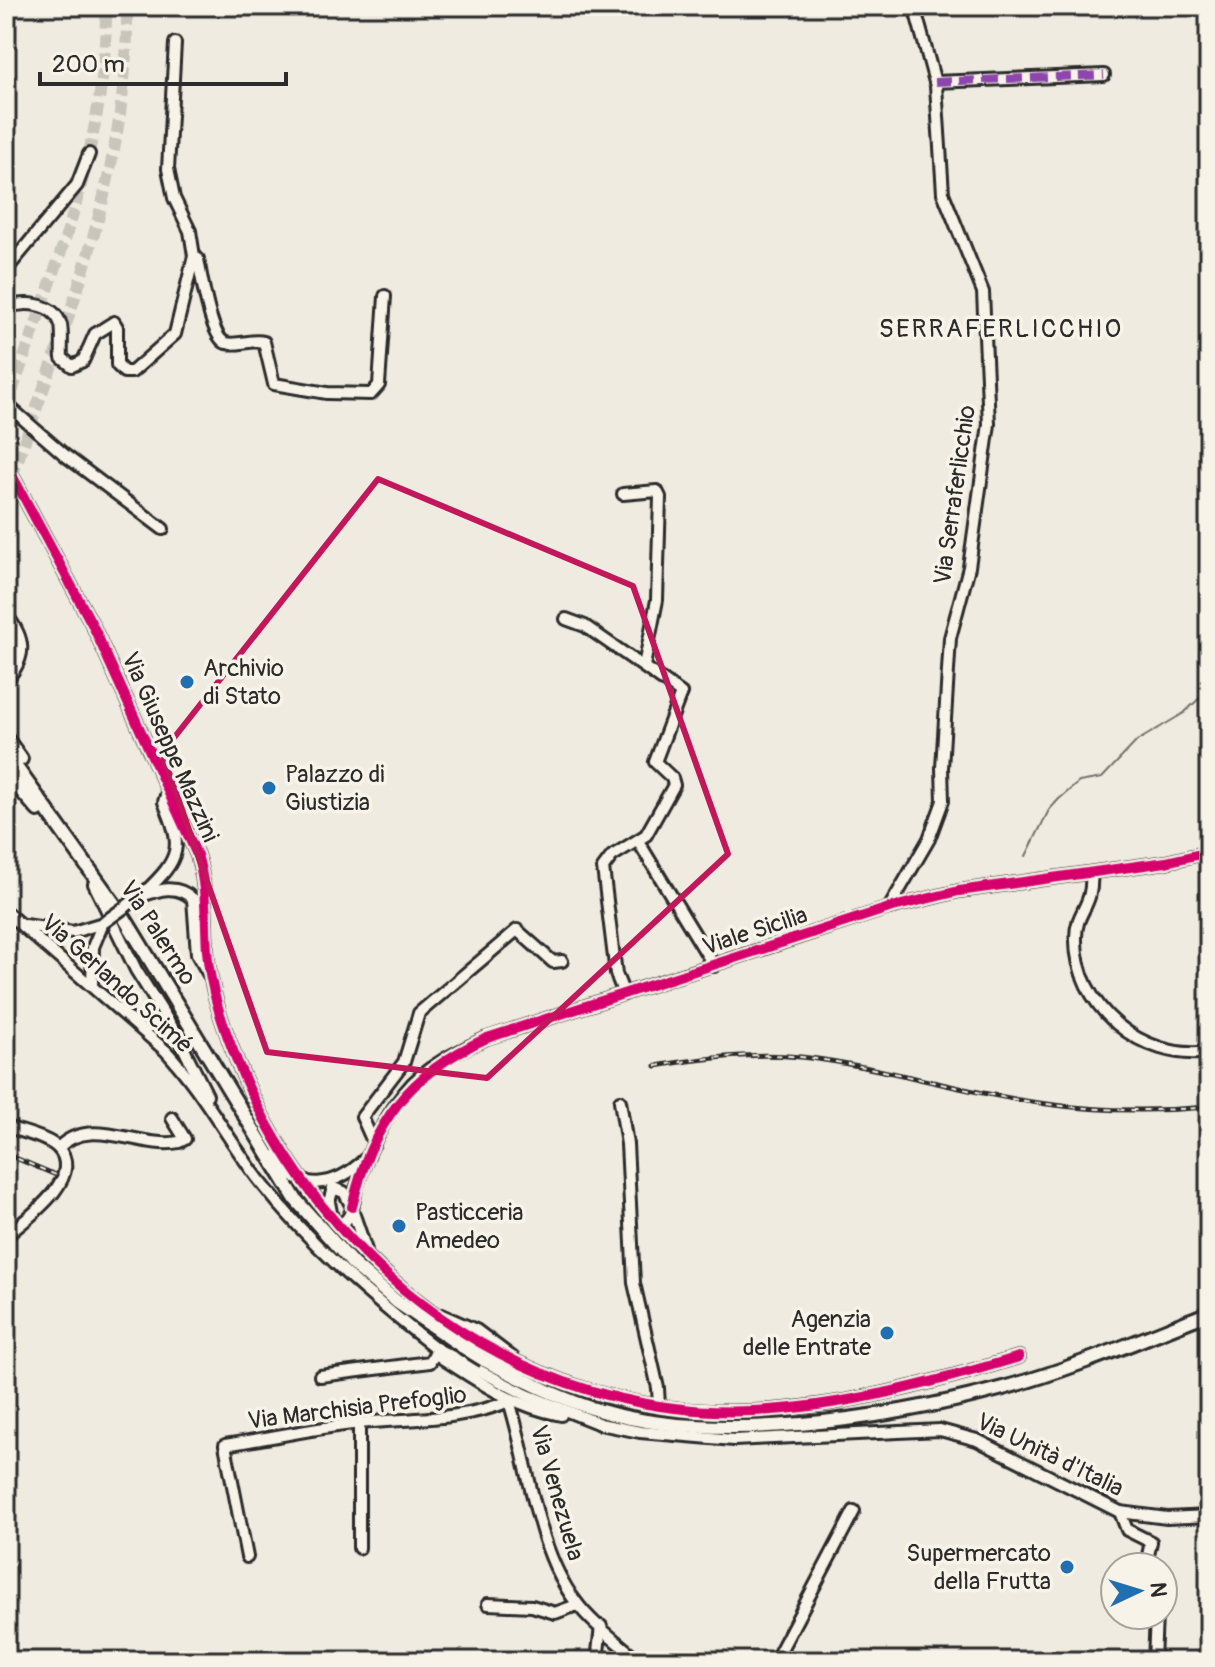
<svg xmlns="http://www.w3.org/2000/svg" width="1215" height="1667" font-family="Pangolin,sans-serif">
  <rect width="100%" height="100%" fill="#efebe0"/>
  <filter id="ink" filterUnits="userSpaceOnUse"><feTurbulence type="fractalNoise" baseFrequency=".0125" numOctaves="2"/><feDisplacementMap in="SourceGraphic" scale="16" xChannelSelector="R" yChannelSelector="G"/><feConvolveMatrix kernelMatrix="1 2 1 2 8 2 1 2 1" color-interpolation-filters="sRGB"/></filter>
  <g filter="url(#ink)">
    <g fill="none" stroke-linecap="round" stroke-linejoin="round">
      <polyline stroke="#74726e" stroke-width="2" points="1026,856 1049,810 1059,799 1079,782 1102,778 1137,741 1184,713 1209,689"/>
      <g stroke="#c8c5bc" stroke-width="12" stroke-dasharray="12 6" stroke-linecap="butt">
        <path d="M6 409C52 274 107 151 106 6"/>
        <path d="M6 494C61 335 130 176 127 6"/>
      </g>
      <g stroke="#2b2b2b" stroke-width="16">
        <g id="minor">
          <polyline points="175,43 168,169 174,198 190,231 194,256"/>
          <polyline points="935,82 1104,75"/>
          <polyline points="6,270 77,185 89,154"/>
          <path d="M6 308C24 301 54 302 61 325 63 335 61 347 62 358L72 366 83 361 95 334 114 322 117 327V365L124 372H132L175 334 194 256 198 259C201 275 211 339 226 343 238 346 252 339 264 342L274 384 327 393 371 394 379 385 385 296"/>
          <polyline points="6,404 66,456 163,529"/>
          <path d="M6 464 93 626 197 855C207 886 205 919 207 951 210 989 223 1026 237 1061 321 1269 525 1421 753 1411 844 1407 933 1383 1019 1357"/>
          <polyline points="623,494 657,491 660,497 657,600 644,666"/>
          <polyline points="566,619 585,626 681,693 655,762 672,778 674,785 646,835 612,856 603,868 616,974 624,994"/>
          <polyline points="638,841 714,966"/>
          <path d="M1091 873C1094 907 1076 910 1076 937 1074 1006 1143 1062 1209 1052"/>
          <polyline points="94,884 136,970 177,1035 207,1095"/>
          <path d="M145 892C181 858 183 847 164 802L168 789"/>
          <path d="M139 897C158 890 176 883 193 899L197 954 209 975"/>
          <polyline points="889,908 929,839 943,801 942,768 950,638 969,567 989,424 983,292 943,193 936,86 916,13"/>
          <path d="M6 912 166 1051C202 1090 227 1138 259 1180 310 1245 372 1299 437 1349L439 1356C479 1382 513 1406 561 1415"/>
          <polyline points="25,925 73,932 103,923"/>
          <polyline points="92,985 93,947 103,923"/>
          <polyline points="620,1101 627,1144 634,1283 658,1388 659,1406"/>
          <path d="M6 1126C20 1132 48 1137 58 1148 86 1178 25 1220 6 1236"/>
          <polyline points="374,1144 362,1117 404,1062 419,1013 517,930 553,962 562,961"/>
          <path d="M58 1148C91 1114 140 1150 179 1142L185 1139 172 1118"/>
          <path d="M275 1156C298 1196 337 1186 365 1159"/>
          <path d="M352 1207 344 1192 333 1188 329 1202 333 1223 341 1224C354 1217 353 1199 357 1186 367 1154 384 1118 405 1092 424 1067 459 1051 487 1038L889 908 959 891 1166 862 1209 852"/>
          <polyline points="352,1209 366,1250"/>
          <polyline points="442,1315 476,1330 513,1358"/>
          <polyline points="437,1349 527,1395 600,1424 640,1432 734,1440 940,1430 977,1440 1120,1512 1167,1518 1209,1516"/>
          <polyline points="320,1376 430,1362 437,1349"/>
          <path d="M508 1398C529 1461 535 1549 576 1602 592 1624 618 1642 639 1661"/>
          <polyline points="1120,1512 1127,1530 1151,1542 1146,1564 1155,1567"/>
          <polyline points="359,1548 359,1423"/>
          <path d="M247 1557 225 1445C270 1438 315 1428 360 1423 413 1418 462 1421 512 1400"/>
          <polyline points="488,1604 532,1606 555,1613 577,1605"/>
          <polyline points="597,1661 601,1626"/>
          <polyline points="775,1661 854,1511"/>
          <polyline points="1154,1661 1156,1615"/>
        </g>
      </g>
      <g stroke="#2b2b2b" stroke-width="18">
        <g id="major">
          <path d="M6 616C24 639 26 656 6 679"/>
          <polyline points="6,738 21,759"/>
          <polyline points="6,753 125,919 296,1200 353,1264 397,1302 463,1347"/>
          <polyline points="6,773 38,810"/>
          <path d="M484 1360C522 1379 560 1399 601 1411 717 1445 888 1419 1003 1388 1073 1369 1142 1339 1209 1313"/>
        </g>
      </g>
      <use href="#minor" stroke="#f7f3e8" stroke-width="10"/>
      <use href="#major" stroke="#f7f3e8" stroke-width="12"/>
      <g stroke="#2b2b2b" stroke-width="5">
        <g id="rail">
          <path d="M656 1066C703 1058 753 1052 801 1057 882 1066 959 1092 1039 1103 1095 1111 1153 1112 1209 1107"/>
          <polyline points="6,1154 56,1175"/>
        </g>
      </g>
      <use href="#rail" stroke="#f7f3e8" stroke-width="2" stroke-dasharray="6" stroke-linecap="butt"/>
      <g stroke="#2b2b2b" stroke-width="16" stroke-linecap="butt">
        <polyline id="minor-bridge" points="103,923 139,897"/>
      </g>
      <g stroke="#2b2b2b" stroke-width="18" stroke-linecap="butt">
        <polyline id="major-bridge" points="463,1347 484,1360"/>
      </g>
      <use href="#minor-bridge" stroke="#f7f3e8" stroke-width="10"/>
      <use href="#major-bridge" stroke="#f7f3e8" stroke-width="12"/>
      <polyline stroke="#8e44ad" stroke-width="8" stroke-dasharray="16 8" stroke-linecap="butt" points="935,82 1104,75"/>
      <g stroke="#f7f3e8" stroke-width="15">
        <g id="cycleway">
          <path d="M6 464 93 626 197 855C207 886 205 919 207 951 210 989 223 1026 237 1061 321 1269 525 1421 753 1411 844 1407 933 1383 1019 1357"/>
          <path d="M352 1207C371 1124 409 1073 487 1038L889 908 959 891 1166 862 1209 852"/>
        </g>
      </g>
      <use href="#cycleway" stroke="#d6006c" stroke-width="10"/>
    </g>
  </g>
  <path fill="none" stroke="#c2185b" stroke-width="6" stroke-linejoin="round" d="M378 479 633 586 728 854 487 1078 267 1052 162 753Z"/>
  <g fill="#1f6fb2" stroke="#f7f3e8" stroke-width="3">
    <circle cx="187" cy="682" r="8"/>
    <circle cx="269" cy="788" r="8"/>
    <circle cx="399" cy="1226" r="8"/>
    <circle cx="887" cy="1333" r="8"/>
    <circle cx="1067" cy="1567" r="8"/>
  </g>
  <g text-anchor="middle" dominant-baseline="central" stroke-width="7" stroke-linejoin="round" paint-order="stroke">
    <g font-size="24" fill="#2b2b2b" stroke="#f7f3e8">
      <text transform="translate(955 495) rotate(-82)">Via Serraferlicchio</text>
      <text transform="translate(170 747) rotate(66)">Via Giuseppe Mazzini</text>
      <text transform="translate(755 931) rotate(-18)">Viale Sicilia</text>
      <text transform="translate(158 933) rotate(57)">Via Palermo</text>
      <text transform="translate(117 984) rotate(42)">Via Gerlando Scimé</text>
      <text transform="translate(357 1408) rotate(-7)">Via Marchisia Prefoglio</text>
      <text transform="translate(1050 1455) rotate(26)">Via Unità d'Italia</text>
      <text transform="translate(557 1493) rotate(74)">Via Venezuela</text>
    </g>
    <g font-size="24" fill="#2b2b2b" stroke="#f7f3e8" text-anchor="start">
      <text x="203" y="668">Archivio<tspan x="203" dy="28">di Stato</tspan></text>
      <text x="285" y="774">Palazzo di<tspan x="285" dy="28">Giustizia</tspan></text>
      <text x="415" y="1212">Pasticceria<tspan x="415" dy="28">Amedeo</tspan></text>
      <text x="871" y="1319" text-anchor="end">Agenzia<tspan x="871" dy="28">delle Entrate</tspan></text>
      <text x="1051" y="1553" text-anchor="end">Supermercato<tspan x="1051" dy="28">della Frutta</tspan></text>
    </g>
    <g font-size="26" letter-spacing="2" fill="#2b2b2b" stroke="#f7f3e8">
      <text x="1001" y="329">SERRAFERLICCHIO</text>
    </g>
  </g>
  <rect width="1215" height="1667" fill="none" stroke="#f7f3e8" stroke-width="32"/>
  <rect x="16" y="16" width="1183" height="1635" fill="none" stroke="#2b2b2b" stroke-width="3" filter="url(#ink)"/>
  <g transform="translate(1139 1591) rotate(86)"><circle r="38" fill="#f7f3e8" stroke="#a5a39c" stroke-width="2"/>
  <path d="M0-6L14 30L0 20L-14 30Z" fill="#1f6fb2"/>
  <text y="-12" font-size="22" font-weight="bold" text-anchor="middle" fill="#2b2b2b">N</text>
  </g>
  <path d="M40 72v12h246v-12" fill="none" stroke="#2b2b2b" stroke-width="4"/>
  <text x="52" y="72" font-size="24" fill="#2b2b2b" stroke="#f7f3e8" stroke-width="6" paint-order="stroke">200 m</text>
</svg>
